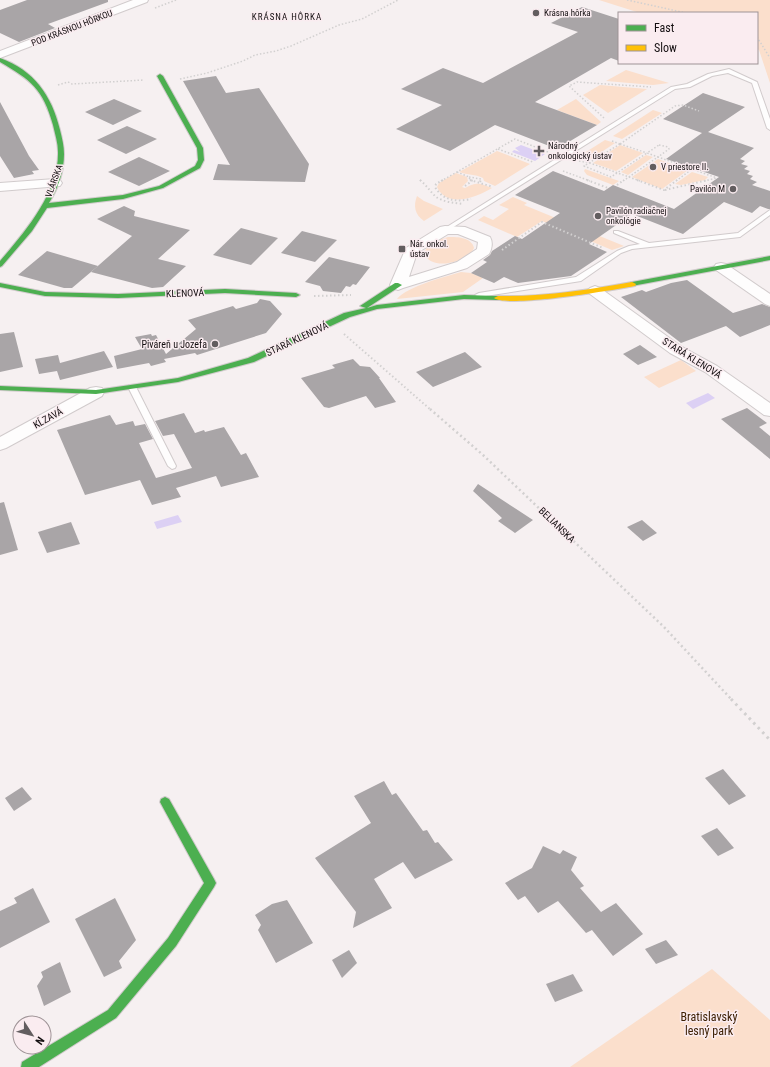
<svg xmlns="http://www.w3.org/2000/svg" width="770" height="1067" font-family="'Roboto Condensed',sans-serif">
  <rect width="100%" height="100%" fill="#f6f0f1"/>
  <g fill="#fbdfcc">
    <polygon points="599,0 770,0 770,83 759,50 757,49 757,13 640,13"/>
    <polygon points="626,70 669,83 653,85 606,81"/>
    <polygon points="600,85 647,89 608,113 583,95"/>
    <polygon points="576,99 601,122 597,125 557,110"/>
    <polygon points="653,110 662,113 622,139 613,136"/>
    <polygon points="605,140 615,143 588,161 578,157"/>
    <polygon points="620,145 643,153 616,171 593,163"/>
    <path d="M497 151 530 164 495 186 484 181 483 178C475 174 468 175 459 172Z"/>
    <polygon points="646,155 653,157 628,175 621,172"/>
    <polygon points="658,159 688,170 662,189 632,177"/>
    <polygon points="585,169 619,181 613,185 587,175 584,171"/>
    <polygon points="692,172 708,177 705,180 681,185 675,184"/>
    <path d="M456 173 467 177 468 181 462 187 465 188C477 182 479 183 492 188 477 197 447 209 437 187L439 183Z"/>
    <path d="M417 196 424 201 443 209 424 221C415 215 413 206 417 196Z"/>
    <polygon points="513,197 527,203 524,205 624,246 612,250 542,221 517,237 478,220 484,216 493,220 509,209 499,205"/>
    <path d="M448 237C458 237 471 237 474 248 468 263 428 272 424 252 428 244 440 239 448 237Z"/>
    <path d="M461 272 471 273 483 278 463 292 397 299C408 286 445 277 461 272Z"/>
    <polygon points="681,360 696,371 659,388 644,377"/>
    <polygon points="712,969 770,1020 770,1067 570,1067"/>
  </g>
  <g fill="#dcd0f4">
    <polygon points="521,145 545,154 535,161 512,152 514,150 520,152 515,148"/>
    <polygon points="708,393 715,398 693,409 686,403"/>
    <polygon points="178,515 182,522 157,529 154,522"/>
  </g>
  <g fill="#a9a5a7">
    <polygon points="27,0 108,0 108,2 48,24 55,28 19,42 0,33 0,10"/>
    <polygon points="582,7 619,19 619,61 611,58 535,102 597,125 557,149 495,125 450,151 396,129 442,105 401,89 443,68 483,83 578,32 551,23"/>
    <polygon points="216,76 226,93 259,88 309,164 305,182 213,180 218,164 230,165 183,81"/>
    <polygon points="703,93 745,107 708,132 754,148 740,159 745,161 741,164 748,166 744,169 750,171 747,174 753,176 750,179 757,182 752,185 770,191 770,209 768,209 760,206 752,213 724,202 683,234 632,214 589,244 607,252 571,276 518,283 504,277 494,283 471,273 487,262 483,260 490,255 492,251 515,236 522,239 560,213 515,195 553,171 604,191 613,185 674,209 719,177 666,159 702,133 663,119"/>
    <polygon points="114,99 142,111 113,125 85,112"/>
    <polygon points="0,102 29,156 39,170 32,171 34,174 14,178 0,156"/>
    <polygon points="127,126 157,139 126,154 97,140"/>
    <polygon points="139,157 170,171 139,186 108,172"/>
    <polygon points="124,206 135,211 134,216 190,230 158,259 186,266 163,287 152,288 91,272 132,236 97,219"/>
    <polygon points="241,228 278,238 251,265 213,255"/>
    <polygon points="302,231 337,240 315,262 281,253"/>
    <polygon points="47,251 98,266 72,288 64,288 18,275"/>
    <polygon points="329,257 370,267 356,285 353,284 350,287 346,286 341,293 323,291 320,286 305,282"/>
    <polygon points="687,280 733,313 762,304 770,307 770,325 740,337 726,326 681,343 621,297 642,290 646,292 671,283"/>
    <polygon points="260,299 270,301 282,314 266,333 197,355 195,353 164,359 166,362 151,366 149,363 117,369 114,356 142,349 135,337 151,334 152,336 156,335 166,354 196,329 188,320 233,306 236,309 257,303"/>
    <polygon points="14,332 23,367 0,372 0,334"/>
    <polygon points="640,345 657,357 638,365 623,354"/>
    <polygon points="104,351 113,367 60,380 57,371 39,374 35,359 58,355 60,363"/>
    <polygon points="465,352 482,367 433,387 416,372"/>
    <polygon points="353,359 360,366 370,367 380,378 379,378 396,402 375,408 366,396 329,408 324,407 301,378 335,368 332,365"/>
    <polygon points="747,408 767,423 759,427 770,436 770,459 721,419"/>
    <polygon points="184,413 195,433 204,430 205,432 224,427 241,455 246,453 259,477 221,487 216,476 176,488 181,497 152,505 140,480 85,495 57,430 110,415 116,425 133,421 135,426 145,424 153,439 139,443 156,478 192,468 174,434 163,436 155,421"/>
    <polygon points="478,484 533,520 515,533 498,521 502,518 473,491"/>
    <polygon points="4,502 18,550 0,555 0,503"/>
    <polygon points="642,520 657,533 643,541 627,527"/>
    <polygon points="71,522 80,544 47,553 38,532"/>
    <polygon points="723,769 746,796 729,805 705,778"/>
    <polygon points="384,781 392,795 396,793 423,831 427,830 435,843 438,842 453,860 415,879 403,862 374,879 392,908 353,928 356,912 315,858 371,823 354,796"/>
    <polygon points="22,787 32,799 14,811 5,798"/>
    <polygon points="717,828 734,848 718,856 701,836"/>
    <polygon points="543,846 560,854 563,850 577,857 571,870 584,886 580,888 601,912 616,903 643,934 613,956 592,930 586,933 558,901 538,913 525,896 518,900 505,883 532,868"/>
    <polygon points="33,888 50,922 0,948 0,911 17,903 14,898"/>
    <polygon points="115,898 136,940 119,961 122,968 104,977 75,919"/>
    <polygon points="287,900 313,943 276,963 258,930 261,925 255,915 272,904"/>
    <polygon points="666,940 678,955 656,964 645,949"/>
    <polygon points="349,950 357,963 342,978 332,960"/>
    <polygon points="60,962 71,992 44,1006 37,986 43,977 41,972"/>
    <polygon points="573,974 583,991 555,1002 546,984"/>
  </g>
  <g fill="none" stroke-linecap="round" stroke-linejoin="round">
    <g stroke="#d1cbcc" stroke-width="2">
      <g id="lane">
        <polygon points="729,69 757,82 770,119 770,130 767,128 752,83 728,73 712,76 690,87 675,89 447,231 443,231 442,230 671,87 687,84 708,74"/>
        <polygon points="770,210 770,215 740,237 632,249 621,253 581,281 479,297 475,295 479,293 576,277 617,251 629,246 640,244 614,233 614,231 618,231 649,243 738,233"/>
        <polygon points="129,385 135,385 136,387 176,466 175,468 172,469 168,466 128,387"/>
      </g>
    </g>
    <g stroke="#d1cbcc" stroke-width="2">
      <g id="street">
        <polygon points="133,0 148,0 147,2 0,58 0,51"/>
        <polygon points="55,179 60,180 62,183 60,186 0,191 0,183"/>
        <path d="M445 226 465 227 490 237C493 242 492 249 489 254L467 268 403 288 398 290 393 288 390 285 406 248 440 227ZM448 234H458L478 242 477 249 457 262 409 277 417 253Z"/>
        <polygon points="721,263 726,264 770,294 770,306 765,304 716,270 714,267 716,264"/>
        <polygon points="595,286 600,288 682,347 717,366 770,403 770,416 764,415 705,372 670,353 590,294 587,291 590,288"/>
        <polygon points="96,387 102,388 104,392 102,396 6,448 0,450 0,437 90,388"/>
      </g>
    </g>
    <g stroke="#d1cbcc" stroke-width="2">
      <g id="fast">
        <path d="M0 58C34 70 52 96 60 130 62 138 64 146 64 154 64 171 58 189 49 203L123 195 159 186 195 166 198 160 197 148 157 76 160 74 163 76 203 148 204 160 200 168 163 188 123 199 47 208 32 231 2 266 0 267V261C25 232 59 192 58 152 58 143 55 134 53 125 43 89 31 80 0 62Z"/>
        <polygon points="770,256 770,260 632,286 628,284 632,282"/>
        <polygon points="0,283 45,292 118,294 225,289 296,293 300,295 296,297 225,293 118,298 45,296 0,287"/>
        <polygon points="395,283 398,283 402,285 367,308 377,305 464,295 498,296 502,298 498,300 464,299 377,309 350,317 254,362 178,382 96,394 0,390 0,386 96,390 178,378 248,358 344,313 366,308 360,306"/>
        <polygon points="165,797 169,799 214,879 216,883 214,887 176,946 116,1018 39,1067 21,1067 22,1062 108,1010 168,938 204,883 160,802 161,799"/>
      </g>
    </g>
    <g stroke="#d1cbcc" stroke-width="2">
      <path id="slow" d="M632 282 636 284 635 286C614 290 507 308 494 298L498 296C543 297 587 290 632 282Z"/>
    </g>
    <g stroke="#d2d0d0" stroke-width="1.5" stroke-dasharray="1.5 2" stroke-linecap="butt">
      <polyline points="627,0 686,13"/>
      <polyline points="155,8 176,0"/>
      <polyline points="757,37 770,58"/>
      <polyline points="180,79 207,73 243,61 255,55 276,51 291,46 339,25 362,19 398,0"/>
      <polyline points="58,85 68,82 72,84 144,80"/>
      <polyline points="604,118 569,86 577,82 651,87"/>
      <polyline points="612,141 620,144"/>
      <polyline points="620,144 647,153"/>
      <polyline points="620,144 584,166 611,177 647,153"/>
      <polyline points="620,144 675,106 683,105 699,111"/>
      <polygon points="659,145 668,147 669,149 658,157 647,153"/>
      <polyline points="498,149 533,162"/>
      <polyline points="579,161 590,163 640,181"/>
      <polyline points="563,171 590,181"/>
      <polyline points="457,172 469,177 470,180 475,181"/>
      <polyline points="469,177 481,179 480,181"/>
      <polyline points="420,180 421,181"/>
      <polyline points="441,181 515,139 548,152"/>
      <polyline points="623,181 658,157 717,178"/>
      <polyline points="676,181 692,169"/>
      <polyline points="704,181 717,178"/>
    </g>
    <g stroke="#d2d0d0" stroke-width="2" stroke-dasharray="1.5 2.5" stroke-linecap="butt">
      <path d="M420 180C427 186 430 191 435 196 442 202 455 203 463 204"/>
      <path d="M443 180 436 184 435 187C443 201 457 202 471 199"/>
      <polyline points="470,180 493,187"/>
      <polyline points="587,180 608,188"/>
      <polyline points="637,180 664,190 677,180"/>
      <polyline points="480,182 481,180"/>
      <polyline points="617,185 624,180"/>
      <polyline points="465,186 472,181"/>
      <polyline points="665,190 708,180"/>
      <polyline points="502,250 542,222 603,248"/>
      <polyline points="314,296 351,295"/>
      <polyline points="344,334 431,410"/>
    </g>
    <polyline stroke="#d2d0d0" stroke-width="2.5" stroke-dasharray="2 3" stroke-linecap="butt" points="430,409 483,455 664,627 732,700"/>
    <polyline stroke="#d2d0d0" stroke-width="3" stroke-dasharray="2.5 4" stroke-linecap="butt" points="731,699 770,740"/>
    <use href="#lane" fill="#fefdfd" fill-rule="evenodd"/>
    <use href="#street" fill="#fefdfd" fill-rule="evenodd"/>
    <use href="#fast" fill="#4caf50" fill-rule="evenodd"/>
    <use href="#slow" fill="#ffc107" fill-rule="evenodd"/>
  </g>
  <g fill="#625d5f" stroke="#faecf0" stroke-width="1.5">
    <circle cx="536" cy="13" r="4"/>
    <path d="M537 145h4v4h4v4h-4v4h-4v-4h-4v-4h4z"/>
    <circle cx="653" cy="167" r="4"/>
    <circle cx="733" cy="189" r="4"/>
    <circle cx="598" cy="216" r="4"/>
    <rect x="398" y="245" width="8" height="8" rx="2"/>
    <circle cx="215" cy="344" r="4"/>
  </g>
  <g text-anchor="middle" dominant-baseline="central" stroke-width="3" stroke-linejoin="round" paint-order="stroke">
    <g font-size="9" fill="#130e10" stroke="#faecf0" text-anchor="start">
      <text x="544" y="13">Krásna hôrka</text>
      <text x="548" y="146">Národný<tspan x="548" dy="10">onkologický ústav</tspan></text>
      <text x="661" y="167">V priestore II.</text>
      <text x="725" y="189" text-anchor="end">Pavilón M</text>
      <text x="606" y="211">Pavilón radiačnej<tspan x="606" dy="10">onkológie</tspan></text>
      <text x="410" y="244">Nár. onkol.<tspan x="410" dy="10">ústav</tspan></text>
    </g>
    <g font-size="9" letter-spacing="1" fill="#130e10" stroke="#faecf0">
      <text x="287" y="17">KRÁSNA HÔRKA</text>
    </g>
    <g font-size="9" fill="#130e10" stroke="#faecf0">
      <text transform="translate(72 28) rotate(-21)">POD KRÁSNOU HÔRKOU</text>
      <text transform="translate(54 181) rotate(-70)">VLÁRSKA</text>
    </g>
    <g font-size="10" fill="#130e10" stroke="#faecf0">
      <text transform="translate(185 293) rotate(-2)">KLENOVÁ</text>
      <text transform="translate(297 339) rotate(-25)">STARÁ KLENOVÁ</text>
      <text transform="translate(692 358) rotate(32)">STARÁ KLENOVÁ</text>
      <text transform="translate(48 418) rotate(-29)">KĹZAVÁ</text>
      <text transform="translate(557 525) rotate(44)">BELIANSKA</text>
    </g>
    <g font-size="10" fill="#130e10" stroke="#faecf0" text-anchor="end">
      <text x="207" y="344">Piváreň u Jozefa</text>
    </g>
    <g font-size="12" fill="#3e2105" stroke="#faecf0">
      <text x="709" y="1017">Bratislavský<tspan x="709" dy="14">lesný park</tspan></text>
    </g>
  </g>
  <rect x="618" y="12" width="140" height="52" fill="#faecf0" stroke="#9e9396"/>
  <rect x="626" y="25" width="20" height="6" fill="#4caf50" stroke="#9e9396"/>
  <text x="654" y="32" font-size="12" fill="#130e10">Fast</text>
  <rect x="626" y="45" width="20" height="6" fill="#ffc107" stroke="#9e9396"/>
  <text x="654" y="52" font-size="12" fill="#130e10">Slow</text>
  <g transform="translate(32 1035) rotate(126)"><circle r="19" fill="#faecf0" stroke="#9e9396"/>
  <path d="M0-3L7 15L0 10L-7 15Z" fill="#625d5f"/>
  <text y="-6" font-size="11" font-weight="bold" text-anchor="middle" fill="#130e10">N</text>
  </g>
</svg>
